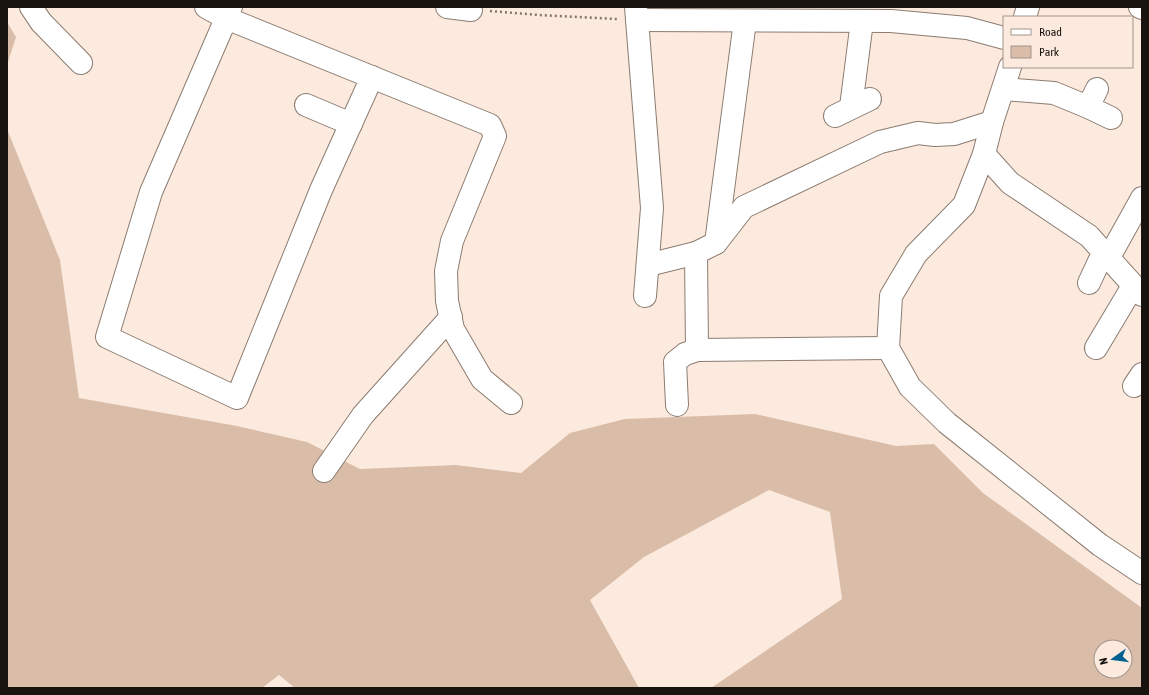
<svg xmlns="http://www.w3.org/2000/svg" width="1149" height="695" font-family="'Asap Condensed',sans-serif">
  <rect width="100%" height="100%" fill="#fceade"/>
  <g fill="#dabda8" fill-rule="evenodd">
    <polygon points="7,22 16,37 7,65"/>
    <path d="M7 129 60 260 79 398 237 426 307 442 360 469 456 465 521 473 570 433 625 419 755 414 896 446 934 444 983 493 1142 608V688H711L842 599 830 512 769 490 644 557 590 600 639 688H295L279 675 262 688H7ZM1101 647H1125V671H1101Z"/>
  </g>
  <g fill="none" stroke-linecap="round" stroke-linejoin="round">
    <g stroke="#8b7c71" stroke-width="24">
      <g id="minor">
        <polyline points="31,7 41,22 81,63"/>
        <polyline points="206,7 226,18 490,125 495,136 452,241 446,271 447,301 453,329 482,379 511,403"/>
        <polyline points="231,7 151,192 107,337 237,398 321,190 372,77"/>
        <polyline points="447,7 471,10"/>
        <polyline points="636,7 652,208 645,296"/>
        <polyline points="1140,7 1142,8"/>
        <polyline points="1025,17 1028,7"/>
        <polyline points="637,20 891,21 967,28 1004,38"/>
        <polyline points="1010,67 992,122 984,154 964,205 916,254 891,296 888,348 910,387 947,423 1100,545 1142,573"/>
        <polyline points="1004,89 1054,93 1088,107 1097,89"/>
        <polyline points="306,105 351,124"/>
        <polyline points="851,107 862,21"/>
        <polyline points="1088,107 1111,118"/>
        <polyline points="835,116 870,99"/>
        <polyline points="984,154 1010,183 1089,236 1142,295"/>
        <polyline points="716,243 745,21"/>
        <polyline points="1108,259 1142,198"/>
        <polyline points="648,265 696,253"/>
        <polyline points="1089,283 1103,253"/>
        <polyline points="1096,348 1133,286"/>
        <polyline points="697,350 696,253 716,243 744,207 880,142 918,133 935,135 954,134 992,122"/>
        <polyline points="1134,386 1142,374"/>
        <polyline points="677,405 675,362 685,354 697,350 888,348"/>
        <polyline points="324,471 363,415 451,317"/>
      </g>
    </g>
    <polyline stroke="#81756e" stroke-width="2.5" stroke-dasharray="2 3" stroke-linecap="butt" points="490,11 539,15 617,19"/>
    <use href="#minor" stroke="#fff" stroke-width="22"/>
  </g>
  <rect width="1149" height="695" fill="none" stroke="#19130f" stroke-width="16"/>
  <rect x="1003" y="16" width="130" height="52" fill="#fceade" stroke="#a1948b"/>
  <rect x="1011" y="29" width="20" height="6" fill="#ffffff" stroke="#a1948b"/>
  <text x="1039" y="36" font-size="12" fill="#19130f">Road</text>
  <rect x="1011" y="46" width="20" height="12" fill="#dabda8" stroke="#a1948b"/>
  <text x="1039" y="56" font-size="12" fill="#19130f">Park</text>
  <g transform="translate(1113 659) rotate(256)"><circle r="19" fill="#fceade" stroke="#a1948b"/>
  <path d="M0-3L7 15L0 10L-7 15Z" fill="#026191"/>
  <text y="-6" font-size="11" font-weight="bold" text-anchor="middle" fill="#19130f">N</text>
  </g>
</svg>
